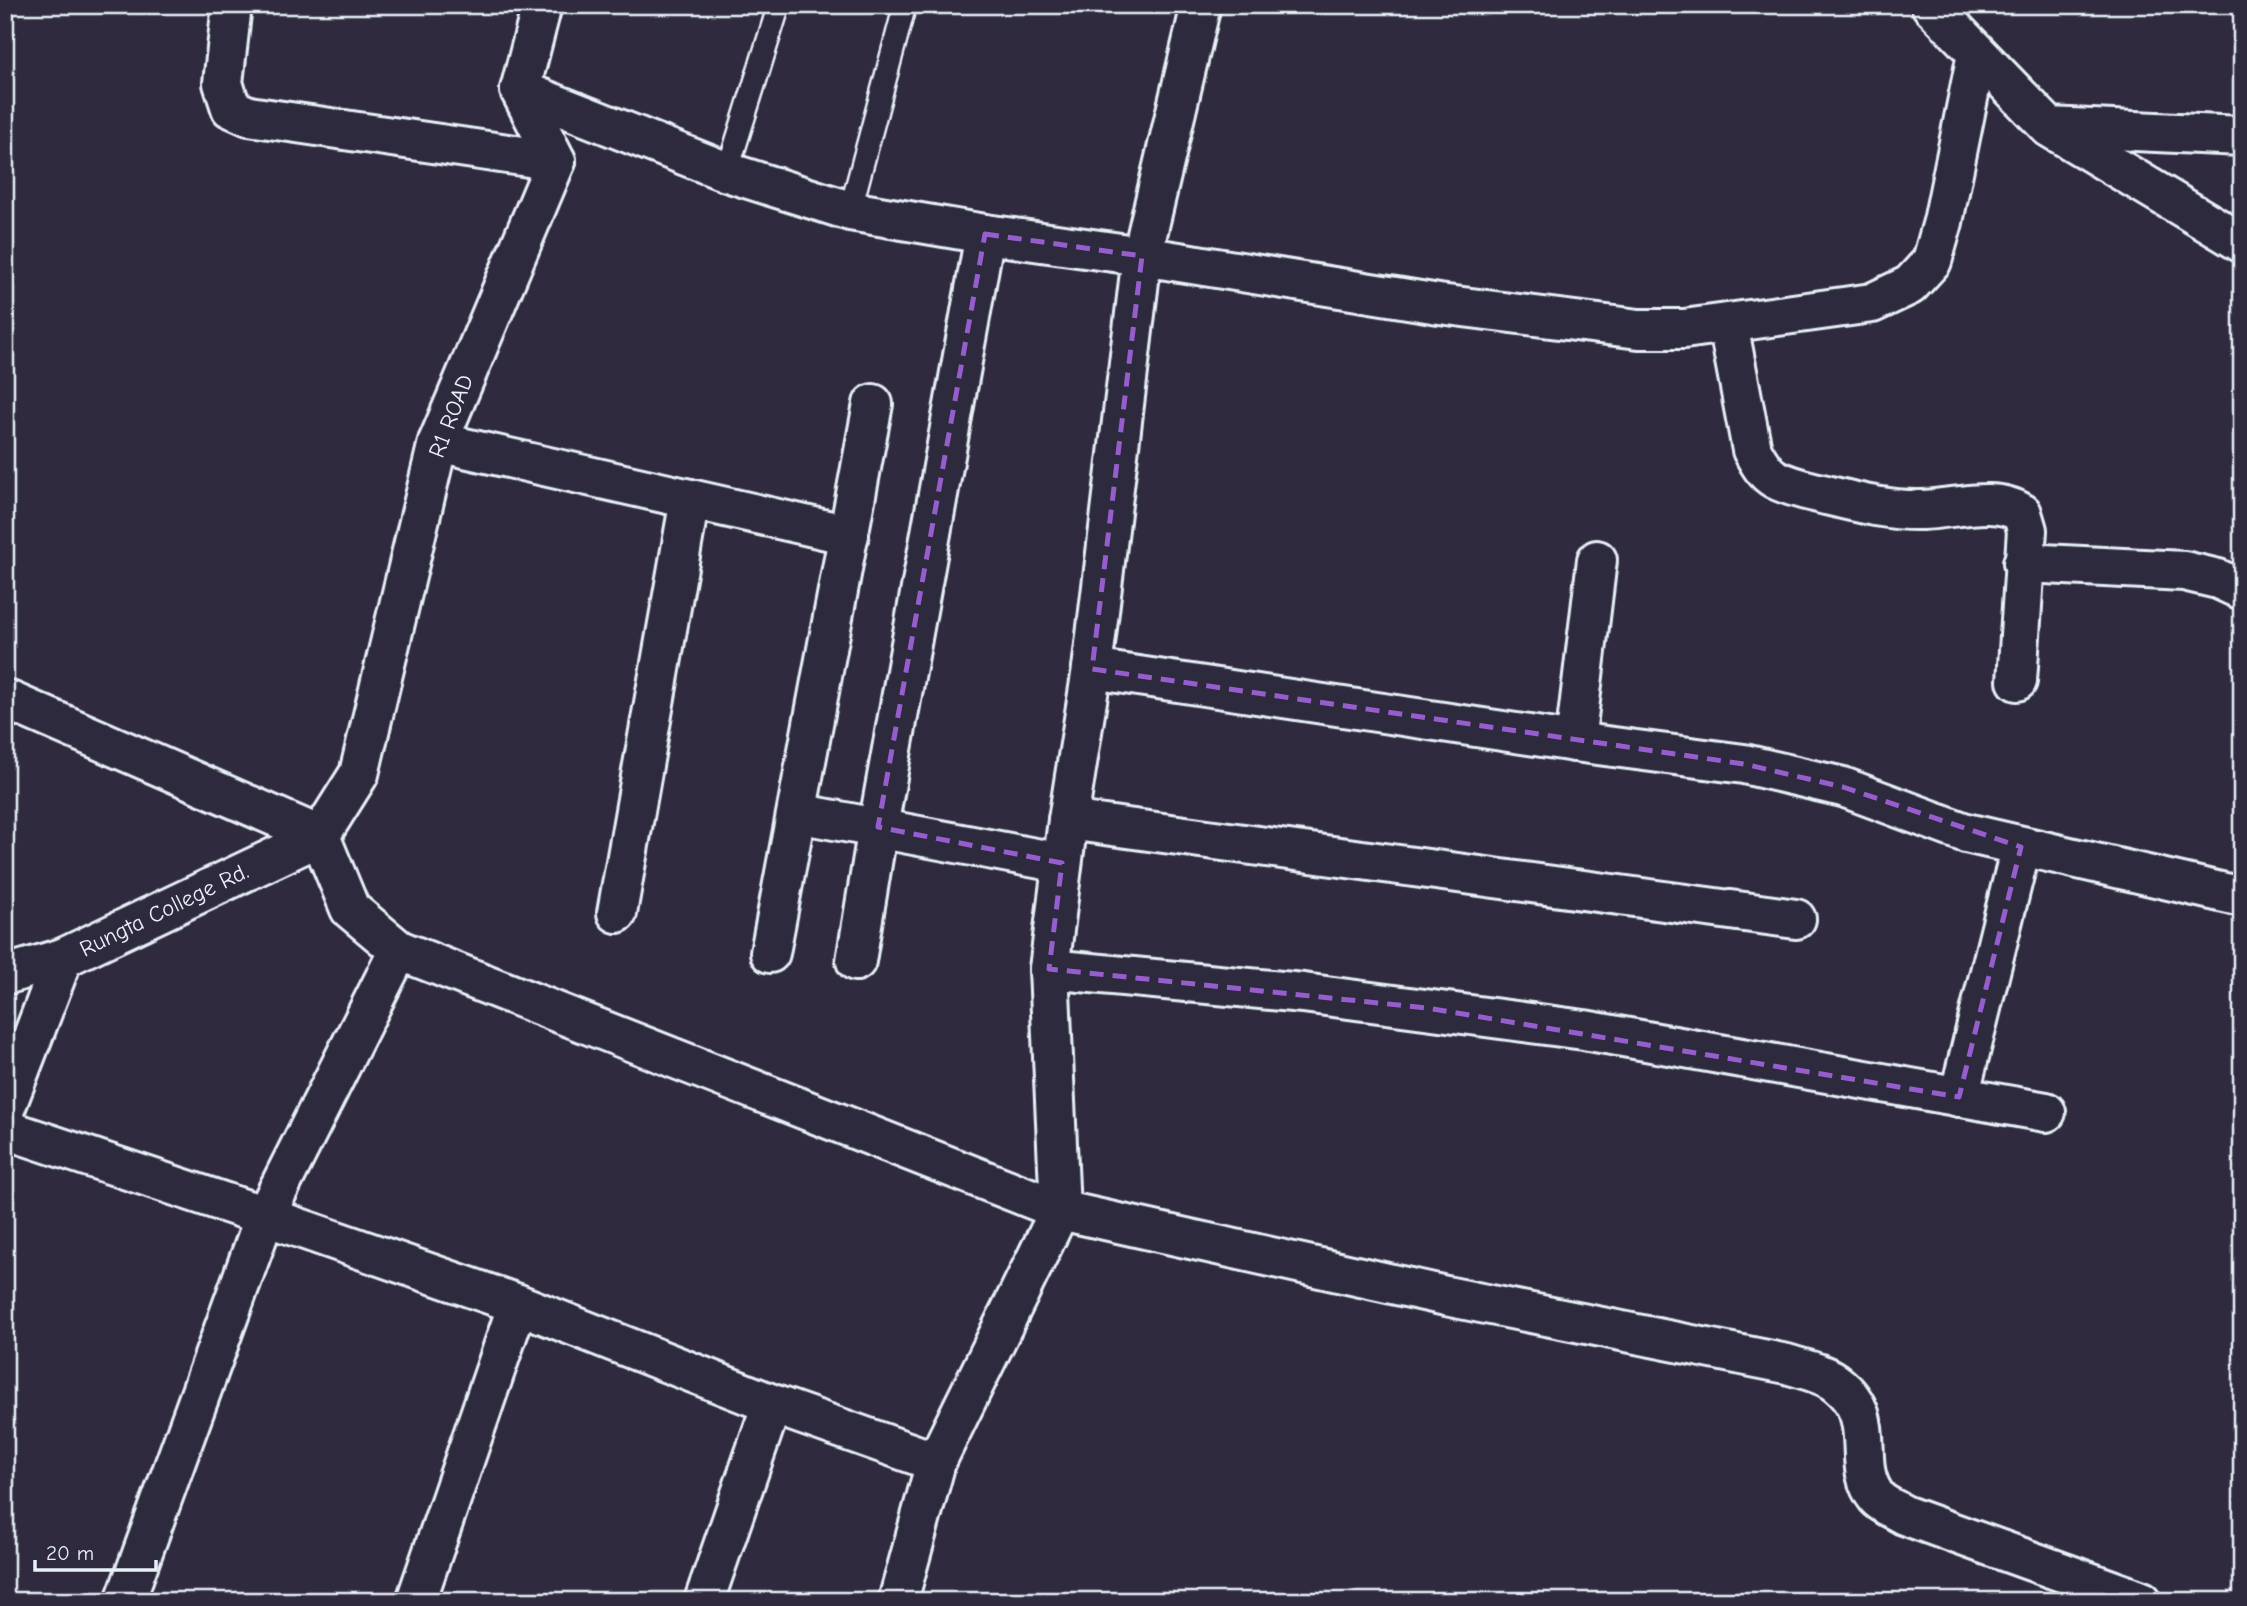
<svg xmlns="http://www.w3.org/2000/svg" width="2247" height="1606" font-family="'Comic Neue',sans-serif">
  <rect width="100%" height="100%" fill="#2f2a3d"/>
  <filter id="ink" filterUnits="userSpaceOnUse"><feTurbulence type="fractalNoise" baseFrequency=".0143" numOctaves="2"/><feDisplacementMap in="SourceGraphic" scale="14" xChannelSelector="R" yChannelSelector="G"/><feConvolveMatrix kernelMatrix="1 2 1 2 8 2 1 2 1" color-interpolation-filters="sRGB"/></filter>
  <g filter="url(#ink)">
    <g fill="none" stroke-linecap="round" stroke-linejoin="round">
      <g stroke="#e8f1f8" stroke-width="26">
        <g id="lane">
          <polyline points="727,172 779,5"/>
          <polyline points="850,211 905,5"/>
        </g>
      </g>
      <g stroke="#e8f1f8" stroke-width="44">
        <g id="street">
          <polyline points="232,5 223,83 231,108 249,116 556,161"/>
          <polyline points="1931,5 2049,127 2242,136"/>
          <polyline points="520,90 727,172 850,211 985,234 1142,256 1439,304 1639,329 1684,329 1872,303 1910,285 1932,261 1943,222 1977,54"/>
          <polyline points="2052,129 2242,243"/>
          <path d="M1728 324 1752 450C1758 461 1764 473 1775 479 1790 487 1806 490 1822 494 1855 502 1888 511 1922 510 1954 509 1995 495 2022 513L2027 530 2017 681"/>
          <polyline points="438,442 849,535"/>
          <polyline points="2023,563 2184,571 2218,579 2242,590"/>
          <polyline points="1092,669 1575,742 1744,764 1843,787 1966,833 2242,897"/>
          <polyline points="5,699 320,836 350,909 399,950 265,1216 125,1601"/>
          <polyline points="1575,742 1597,560"/>
          <polyline points="797,813 1062,863"/>
          <polyline points="1068,820 1796,919"/>
          <polyline points="617,913 690,499"/>
          <path d="M399 950 1060 1210 1446 1296 1787 1364C1802 1369 1825 1373 1837 1384 1882 1419 1849 1463 1877 1498 1883 1505 1896 1510 1904 1515L2142 1601"/>
          <polyline points="770,953 873,404"/>
          <polyline points="856,961 878,827 985,234"/>
          <polyline points="1049,969 1303,993 1584,1030 2046,1112"/>
          <polyline points="1959,1097 2021,847"/>
          <polyline points="5,1109 63,958"/>
          <polyline points="5,1129 265,1216 518,1304 772,1404 936,1462"/>
          <polyline points="416,1601 518,1304"/>
          <polyline points="704,1601 772,1404"/>
          <polyline points="898,1601 936,1462 1060,1210 1049,969 1068,820 1092,669 1142,256 1201,5"/>
        </g>
      </g>
      <g stroke="#e8f1f8" stroke-width="44">
        <polyline id="secondary" points="5,975 63,958 320,836 359,774 438,442 556,161 520,90 542,5"/>
      </g>
      <use href="#lane" stroke="#2f2a3d" stroke-width="21"/>
      <use href="#street" stroke="#2f2a3d" stroke-width="38"/>
      <use href="#secondary" stroke="#2f2a3d" stroke-width="38"/>
    </g>
  </g>
  <path fill="none" stroke="#965dcd" stroke-width="5" stroke-dasharray="14 9" stroke-linejoin="round" d="M985 234 1142 256 1092 669 1744 764 1843 787 2021 847 1959 1097 1427 1008 1049 969 1062 863 878 827Z"/>
  <g text-anchor="middle" dominant-baseline="central" stroke-width="5" stroke-linejoin="round" paint-order="stroke">
    <g font-size="23" fill="#e8f1f8" stroke="#2f2a3d">
      <text transform="translate(451 416) rotate(-69)">R1 ROAD</text>
      <text transform="translate(164 910) rotate(-26)">Rungta College Rd.</text>
    </g>
  </g>
  <rect width="2247" height="1606" fill="none" stroke="#2f2a3d" stroke-width="28"/>
  <rect x="14" y="14" width="2219" height="1578" fill="none" stroke="#e8f1f8" stroke-width="2.5" filter="url(#ink)"/>
  <path d="M35 1560v10h121v-10" fill="none" stroke="#e8f1f8" stroke-width="3.5"/>
  <text x="46" y="1560" font-size="21" fill="#e8f1f8" stroke="#2f2a3d" stroke-width="5" paint-order="stroke">20 m</text>
</svg>
